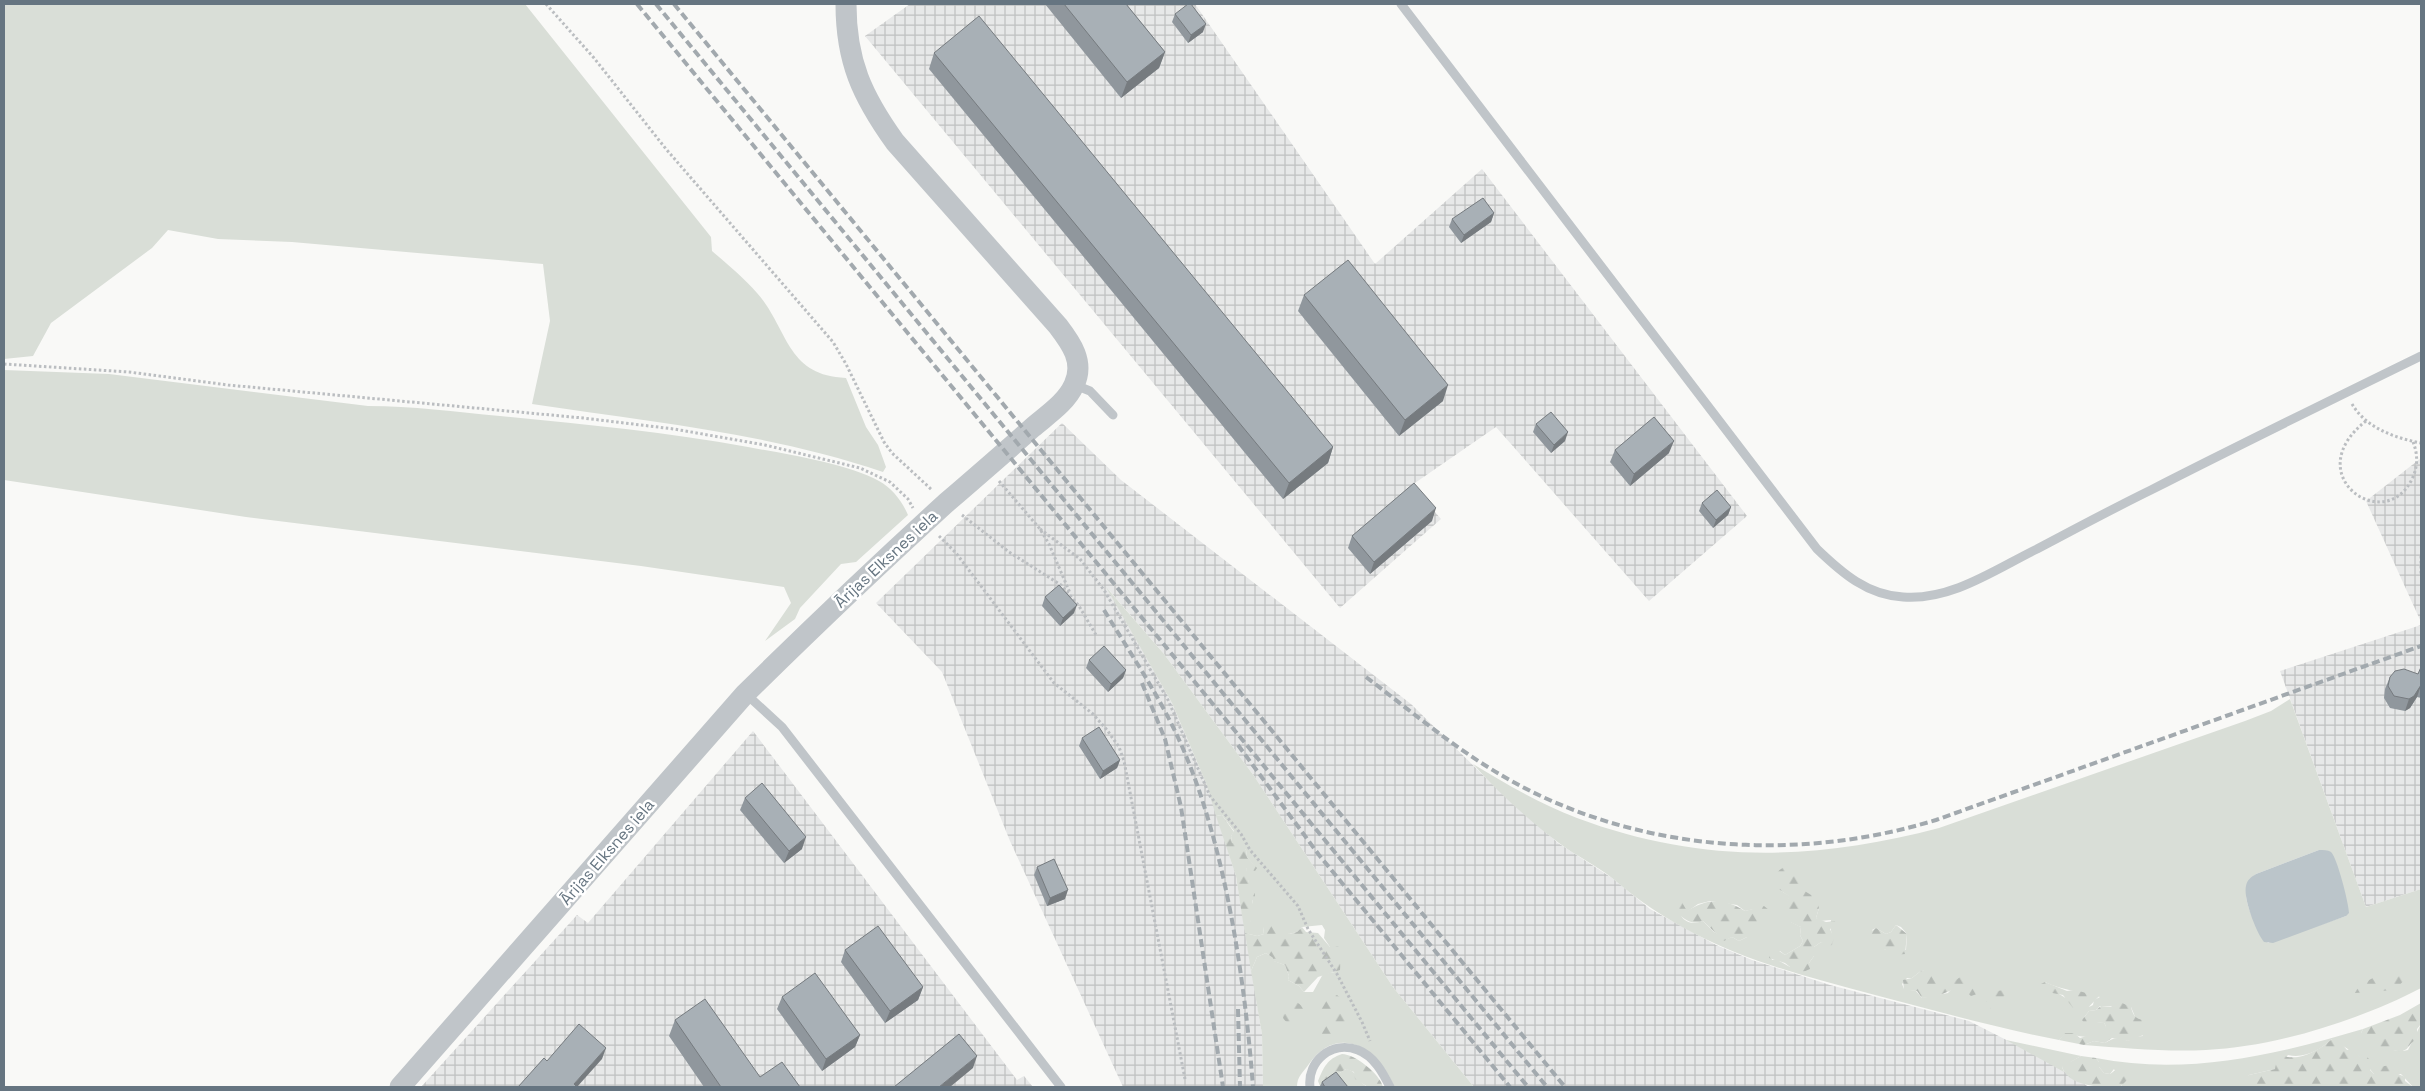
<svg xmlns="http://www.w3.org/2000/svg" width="2425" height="1091" font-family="'Space Grotesk',sans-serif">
  <defs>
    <pattern id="industrial-grid" width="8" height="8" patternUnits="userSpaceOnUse" patternTransform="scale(1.25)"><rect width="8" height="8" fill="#e7e8e8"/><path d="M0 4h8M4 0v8" fill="none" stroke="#bfc1c1"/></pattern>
    <pattern id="forest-firs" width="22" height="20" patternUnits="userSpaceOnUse" patternTransform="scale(1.25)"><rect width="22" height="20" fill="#d9ded7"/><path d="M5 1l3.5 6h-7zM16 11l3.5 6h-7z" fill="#b4b9b4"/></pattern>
  </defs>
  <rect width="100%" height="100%" fill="#f9f9f7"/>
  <g fill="url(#industrial-grid)">
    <polygon points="910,4 1195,4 1375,264 1482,169 1747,516 1649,601 1496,427 1412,485 1441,519 1340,608 865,36"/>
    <polygon points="1062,423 1121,480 1411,704 1488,780 1558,843 1612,878 1650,909 1716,945 1752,960 1830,985 1969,1021 2048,1061 2089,1087 1474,1087 1393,987 1254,776 1164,654 1108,589 1172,703 1206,783 1236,876 1262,1034 1263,1087 1123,1087 1010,841 942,672 876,603"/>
    <polygon points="2421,458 2421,622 2366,501"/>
    <polygon points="2421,625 2421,889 2366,907 2280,671"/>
    <polygon points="753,731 1017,1080 1024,1076 1033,1087 421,1087 577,915 588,923"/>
  </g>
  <g fill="#d9ded7" fill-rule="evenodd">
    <path d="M4 4H525L711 237 712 251C727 264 744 278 757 293 788 328 786 376 846 378L866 427 878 445 886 467 883 472C768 433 651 422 532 404L550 321 543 264 292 242 218 239 168 230 152 248 51 323 33 356 4 359Z"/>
    <path d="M4 370 109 374 368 406C412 406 456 412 500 416 583 424 665 432 748 447 785 454 846 463 879 481 892 488 902 501 908 515L856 562 841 564 800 608 795 619 765 641 791 603 784 587 641 566 246 517 4 480Z"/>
    <path d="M1106 587 1164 654 1254 776 1393 987 1474 1087H1394C1380 1049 1338 1022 1309 1064 1303 1073 1297 1076 1297 1087H1263L1262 1034 1251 971 1257 957 1266 953 1273 958 1274 961 1285 965 1289 976 1288 980 1299 986 1304 992H1313L1323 974 1335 972 1330 947 1324 938 1325 930 1322 925 1302 927 1297 932 1289 934 1263 927 1264 934 1257 936 1245 933 1243 922H1250L1253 904 1246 870 1247 867 1256 868 1247 857 1246 850 1232 843 1231 836 1234 831 1222 815 1216 816 1206 783 1172 703Z"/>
    <path d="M2290 699 2366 907 2421 889V988C2360 1020 2275 1047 2206 1050 2165 1052 2125 1048 2084 1045L2094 1041 2105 1043C2114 1037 2118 1037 2128 1041L2134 1037 2143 1036 2131 1007 2100 1006 2096 1010 2089 1011 2082 1020 2104 1023 2106 1026 2104 1037C2095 1039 2075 1036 2066 1033L2059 1040C1997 1028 1936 1011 1875 995 1776 969 1692 947 1612 878 1596 865 1576 856 1559 843 1528 820 1498 792 1473 764 1506 784 1540 804 1577 818 1700 864 1814 861 1939 828L2245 721 2271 711ZM2319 850 2346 916 2268 943C2256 925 2233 891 2256 874ZM1779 890 1819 908 1816 918 1820 921 1831 920C1829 930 1834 937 1832 945L1821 942 1814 947V956L1809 963 1790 967 1776 959 1772 960 1771 955 1780 951 1785 955 1800 946 1803 941 1800 935 1801 927 1791 922 1787 902 1790 896ZM1710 901 1737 905 1745 911 1754 909 1747 937 1739 941 1732 937 1727 939 1714 932 1703 921C1694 924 1687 924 1681 916L1698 904ZM1896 925 1901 927 1907 934 1906 950H1885L1872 930 1876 928 1886 934 1891 932ZM1922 970 1939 977 1948 986 1961 979 1948 993 1922 998 1916 991 1904 989 1902 984 1907 978H1912ZM2045 982C2063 991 2081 991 2100 997L2094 1000 2093 1005C2080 1012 2075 1003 2064 997 2056 992 2052 990 2045 982Z"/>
    <path d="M2421 1024 2420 1087H2413L2401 1074H2374L2359 1056 2332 1039C2320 1050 2304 1059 2288 1055L2275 1069 2249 1075 2239 1087H2120L2122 1086 2114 1069 2110 1074 2104 1073 2099 1067V1062L2096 1058C2186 1076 2276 1055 2363 1029L2361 1033C2375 1041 2391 1055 2408 1050Z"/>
    <polygon points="2006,1040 2081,1056 2062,1067 2064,1072"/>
    <path d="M1346 1069C1357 1070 1358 1083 1368 1087H1343L1335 1076Z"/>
  </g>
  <g fill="url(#forest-firs)">
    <polygon points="1222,815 1234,832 1231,836 1232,843 1238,843 1246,850 1247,857 1257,868 1255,871 1247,868 1246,870 1251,877 1248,880 1252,891 1255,893 1255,897 1252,900 1253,904 1258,908 1250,922 1243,922 1236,876 1216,816"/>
    <path d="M1788 865C1800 868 1804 875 1806 887L1803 890 1816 898 1819 908 1816 918 1826 922 1835 921 1836 926 1830 929 1834 938 1832 945 1827 946 1821 942 1814 947V956L1809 963 1810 969 1803 972 1796 967H1790L1785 963 1769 958 1771 951 1776 949 1785 955 1800 946 1803 941 1800 935 1801 927C1794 924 1778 917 1783 906 1785 902 1788 901 1789 896 1771 886 1767 875 1788 865Z"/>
    <path d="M1680 899 1687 911C1708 898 1724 898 1745 911L1764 906 1769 910V919L1760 923V933L1754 938 1747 937 1739 941 1732 937 1724 941 1703 921C1689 926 1685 918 1673 911L1672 900Z"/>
    <polygon points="1277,923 1289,934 1297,932 1302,927 1306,932 1318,933 1330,947 1338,946 1341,950 1340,970 1318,977 1304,992 1299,986 1288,980 1289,976 1285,965 1273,961 1273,958 1266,953 1257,957 1251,971 1245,933 1257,936 1264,934 1263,927"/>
    <polygon points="1896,925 1907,934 1905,954 1895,955 1891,951 1871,947 1867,938 1868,934 1876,928 1886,934 1891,932"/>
    <polygon points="1922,970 1938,973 1948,985 1965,974 1973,976 1977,981 1975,985 1978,989 1977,994 1971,996 1964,990 1958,993 1952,990 1935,997 1922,998 1917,991 1904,990 1903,980 1912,978"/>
    <polygon points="2397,974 2407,977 2395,990 2355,993 2355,987 2375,977"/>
    <polygon points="2045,982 2067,991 2075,990 2090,994 2096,991 2101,994 2084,1012 2079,1008 2073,1008 2063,995 2042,991 2040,987 2041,984"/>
    <polygon points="1987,988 1996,991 2005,990 2006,994 2000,1001 2005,1006 2005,1012 2000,1013 1991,1010 1990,1003 1986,1001"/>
    <path d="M1337 995C1359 1010 1357 1041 1325 1037L1318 1031C1317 1015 1318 997 1337 995Z"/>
    <circle cx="1293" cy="1013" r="11"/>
    <path d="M2115 1003H2122L2131 1007C2133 1015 2135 1019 2144 1020L2146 1025V1034L2128 1041 2112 1038 2105 1043 2094 1041 2084 1045 2059 1040 2065 1033H2074L2080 1038 2087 1036 2104 1037 2102 1033 2106 1026 2104 1023 2091 1022 2087 1027 2082 1020 2089 1011 2096 1010 2101 1006 2111 1007Z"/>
    <path d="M2421 1003V1024L2417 1029V1038C2405 1047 2410 1054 2391 1050L2389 1056C2377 1057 2370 1049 2362 1042L2361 1033 2363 1029 2400 1015Z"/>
    <path d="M2332 1039H2338L2347 1050 2354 1047 2358 1049 2359 1056 2367 1057 2371 1061 2370 1070 2374 1074 2378 1067 2391 1065 2396 1073 2405 1077V1081L2413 1087H2239L2240 1080 2249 1075 2275 1069C2278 1050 2285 1059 2298 1057 2310 1055 2323 1047 2332 1039Z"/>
    <path d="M1342 1054C1355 1054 1380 1074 1383 1087H1368L1355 1079 1354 1072 1346 1069 1320 1086 1318 1081C1324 1067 1327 1059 1342 1054Z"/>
    <path d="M2081 1056 2096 1058 2099 1062V1067L2104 1073 2110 1074 2120 1067 2126 1071 2127 1080 2120 1087C2102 1087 2070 1088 2062 1067L2065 1062H2070Z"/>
  </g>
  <path fill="#bbc5ca" d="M2319 850C2323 850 2328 850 2331 852 2337 857 2349 904 2349 913L2346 916 2273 943 2264 942C2256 932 2243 898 2246 886 2247 880 2251 877 2256 874Z"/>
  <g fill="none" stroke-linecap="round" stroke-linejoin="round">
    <g stroke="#bbbec1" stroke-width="3" stroke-dasharray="2.5 2.5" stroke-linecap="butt">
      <polyline points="546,4 594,58 666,149 833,342 846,364 884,442 892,453 932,490"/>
      <polyline points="4,364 129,372 228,385 583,418 674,429 765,445 860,468 890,482 908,499 913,508"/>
      <path d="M2352 404C2366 428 2395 438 2421 443"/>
      <path d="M2366 421C2297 475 2385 536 2412 479 2418 467 2418 454 2413 442"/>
      <polyline points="999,481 1040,529 1049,544 1070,593"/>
      <polyline points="962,515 1009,552 1061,585 1079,606 1096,635"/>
      <polyline points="1040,529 1080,559 1104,590 1168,700 1210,796 1241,834 1250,850 1298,906 1308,929 1337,974 1362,1022 1370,1041"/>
      <polyline points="939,536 956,553 1054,683 1093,714 1107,730 1119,747 1124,761 1185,1079"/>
      <polyline points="2421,556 2421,576"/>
    </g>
    <g stroke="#c0c5c9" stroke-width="9">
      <path d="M1401 4 1817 549C1842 573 1867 595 1903 597 1951 601 1996 569 2037 549 2075 529 2112 509 2151 490 2241 444 2331 400 2421 356"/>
      <polyline points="1075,385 1090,391 1113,415"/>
      <polyline points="746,694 782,727 1061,1087"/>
      <path d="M1310 1087C1307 1061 1332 1040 1358 1050 1374 1056 1383 1073 1390 1087"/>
    </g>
    <path stroke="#c0c5c9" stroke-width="21" d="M400 1087 745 694C811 629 878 565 946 503 975 478 1004 453 1032 428 1047 415 1066 403 1074 385 1085 362 1071 343 1058 326L895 142C862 96 846 61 846 4"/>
    <g stroke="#a2a9ae" stroke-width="4" stroke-dasharray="8 4" stroke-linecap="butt">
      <polyline points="637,4 1528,1087"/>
      <polyline points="656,4 1547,1087"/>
      <polyline points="674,4 1565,1087"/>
      <path d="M1104 610C1132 656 1163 701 1184 751 1226 850 1245 981 1253 1087"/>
      <path d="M1366 677C1407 708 1447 742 1491 769 1623 851 1790 865 1936 820L2421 646"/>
      <polyline points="1142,683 1165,739 1181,807 1223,1087"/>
      <polyline points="1238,745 1319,855 1510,1087"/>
      <polyline points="1238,1009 1240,1087"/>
    </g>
  </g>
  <g fill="#90979d">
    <polygon points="1045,4 1126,4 1165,52 1159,68 1121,98"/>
    <polygon points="1175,14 1203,32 1188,43 1172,22"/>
    <polygon points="934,53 1333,447 1328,463 1283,499 929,69"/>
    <polygon points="1494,213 1491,222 1461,243 1449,227 1452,219"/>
    <polygon points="1304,295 1443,401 1399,436 1298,311"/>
    <polygon points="1536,424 1565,441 1551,453 1533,432"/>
    <polygon points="1615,450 1669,453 1630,486 1610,462"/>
    <polygon points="1702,503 1731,507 1728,515 1713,528 1699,511"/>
    <polygon points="1432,521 1370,574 1348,548 1352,536"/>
    <polygon points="1045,597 1074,613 1060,626 1042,606"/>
    <polygon points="1089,660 1126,670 1123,678 1108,692 1086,668"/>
    <polygon points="2421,667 2421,698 2417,697 2410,708 2405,711 2390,708 2384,698 2385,689 2390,677 2418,674"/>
    <polygon points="1082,738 1120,760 1117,768 1100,779 1079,746"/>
    <polygon points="745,798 802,849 784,863 740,810"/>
    <polygon points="1037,867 1065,899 1047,906 1034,875"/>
    <polygon points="845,950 923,987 918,1000 885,1023 841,962"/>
    <polygon points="782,997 860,1035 855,1047 822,1071 777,1009"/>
    <polygon points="675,1020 760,1077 800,1087 704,1087 669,1036"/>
    <polygon points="1322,1082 1348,1087 1321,1087 1320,1086"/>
  </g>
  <g fill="#767b7f">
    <polygon points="1206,24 1203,32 1188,43 1191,35"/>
    <polygon points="1165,52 1159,68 1121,98 1127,82"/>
    <polygon points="1494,213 1491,222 1461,243 1464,235"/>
    <polygon points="1448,385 1443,401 1399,436 1405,420"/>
    <polygon points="1568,432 1565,441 1551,453 1554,445"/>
    <polygon points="1674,441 1669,453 1630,486 1634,474"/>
    <polygon points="1333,447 1328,463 1283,499 1289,483"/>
    <polygon points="1731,507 1728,515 1713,528 1716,520"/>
    <polygon points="1436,508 1432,521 1370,574 1374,562"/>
    <polygon points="1077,605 1074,613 1060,626 1063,618"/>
    <polygon points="1126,670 1123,678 1108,692 1111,684"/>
    <polygon points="2421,685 2417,697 2410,708 2405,711 2409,699"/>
    <polygon points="1120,760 1117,768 1100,779 1103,771"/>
    <polygon points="806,837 802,849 784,863 789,851"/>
    <polygon points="1068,890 1065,899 1047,906 1050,898"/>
    <polygon points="923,987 918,1000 885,1023 890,1011"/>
    <polygon points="860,1035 855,1047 822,1071 826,1059"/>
    <polygon points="606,1048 602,1059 577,1087 574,1084"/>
    <polygon points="977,1056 973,1068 950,1087 939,1087"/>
  </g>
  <g fill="#a8b0b6" stroke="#767b7f">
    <polygon points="1064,4 1126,4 1165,52 1127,82"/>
    <polygon points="1188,4 1191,4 1206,24 1191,35 1175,14"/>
    <polygon points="979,16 1333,447 1289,483 934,53"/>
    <polygon points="1483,198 1494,213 1464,235 1452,219"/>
    <polygon points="1348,260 1448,385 1405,420 1304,295"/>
    <polygon points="1551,412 1568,432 1554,445 1536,424"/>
    <polygon points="1654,417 1674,441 1634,474 1615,450"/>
    <polygon points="1414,483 1436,508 1374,562 1352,536"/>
    <polygon points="1717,490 1731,507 1716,520 1702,503"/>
    <polygon points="1059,585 1077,605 1063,618 1045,597"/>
    <polygon points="1104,646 1126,670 1111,684 1089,660"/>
    <polygon points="2421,667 2421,685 2414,696 2409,699 2394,696 2388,686 2390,677 2395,671 2404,669 2418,674"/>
    <polygon points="1099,727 1120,760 1103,771 1082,738"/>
    <polygon points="762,783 806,837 789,851 745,798"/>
    <polygon points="1054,859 1068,890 1050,898 1037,867"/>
    <polygon points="878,926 923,987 890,1011 845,950"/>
    <polygon points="815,973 860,1035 826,1059 782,997"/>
    <polygon points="705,999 760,1077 782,1062 800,1087 721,1087 675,1020"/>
    <polygon points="579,1024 606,1048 574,1084 577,1087 518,1087 544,1058 547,1061"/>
    <polygon points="959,1034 977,1056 939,1087 894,1087"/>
    <polygon points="1336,1072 1348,1087 1325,1087 1322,1082"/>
  </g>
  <g text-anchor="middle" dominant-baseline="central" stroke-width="5" stroke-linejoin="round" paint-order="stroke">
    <g font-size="16" fill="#667581" stroke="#fff">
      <text transform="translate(886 559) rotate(-43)">Ārijas Elksnes iela</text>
      <text transform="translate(607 852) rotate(-49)">Ārijas Elksnes iela</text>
    </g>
  </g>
  <rect width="2425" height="1091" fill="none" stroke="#667581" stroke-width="10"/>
</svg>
